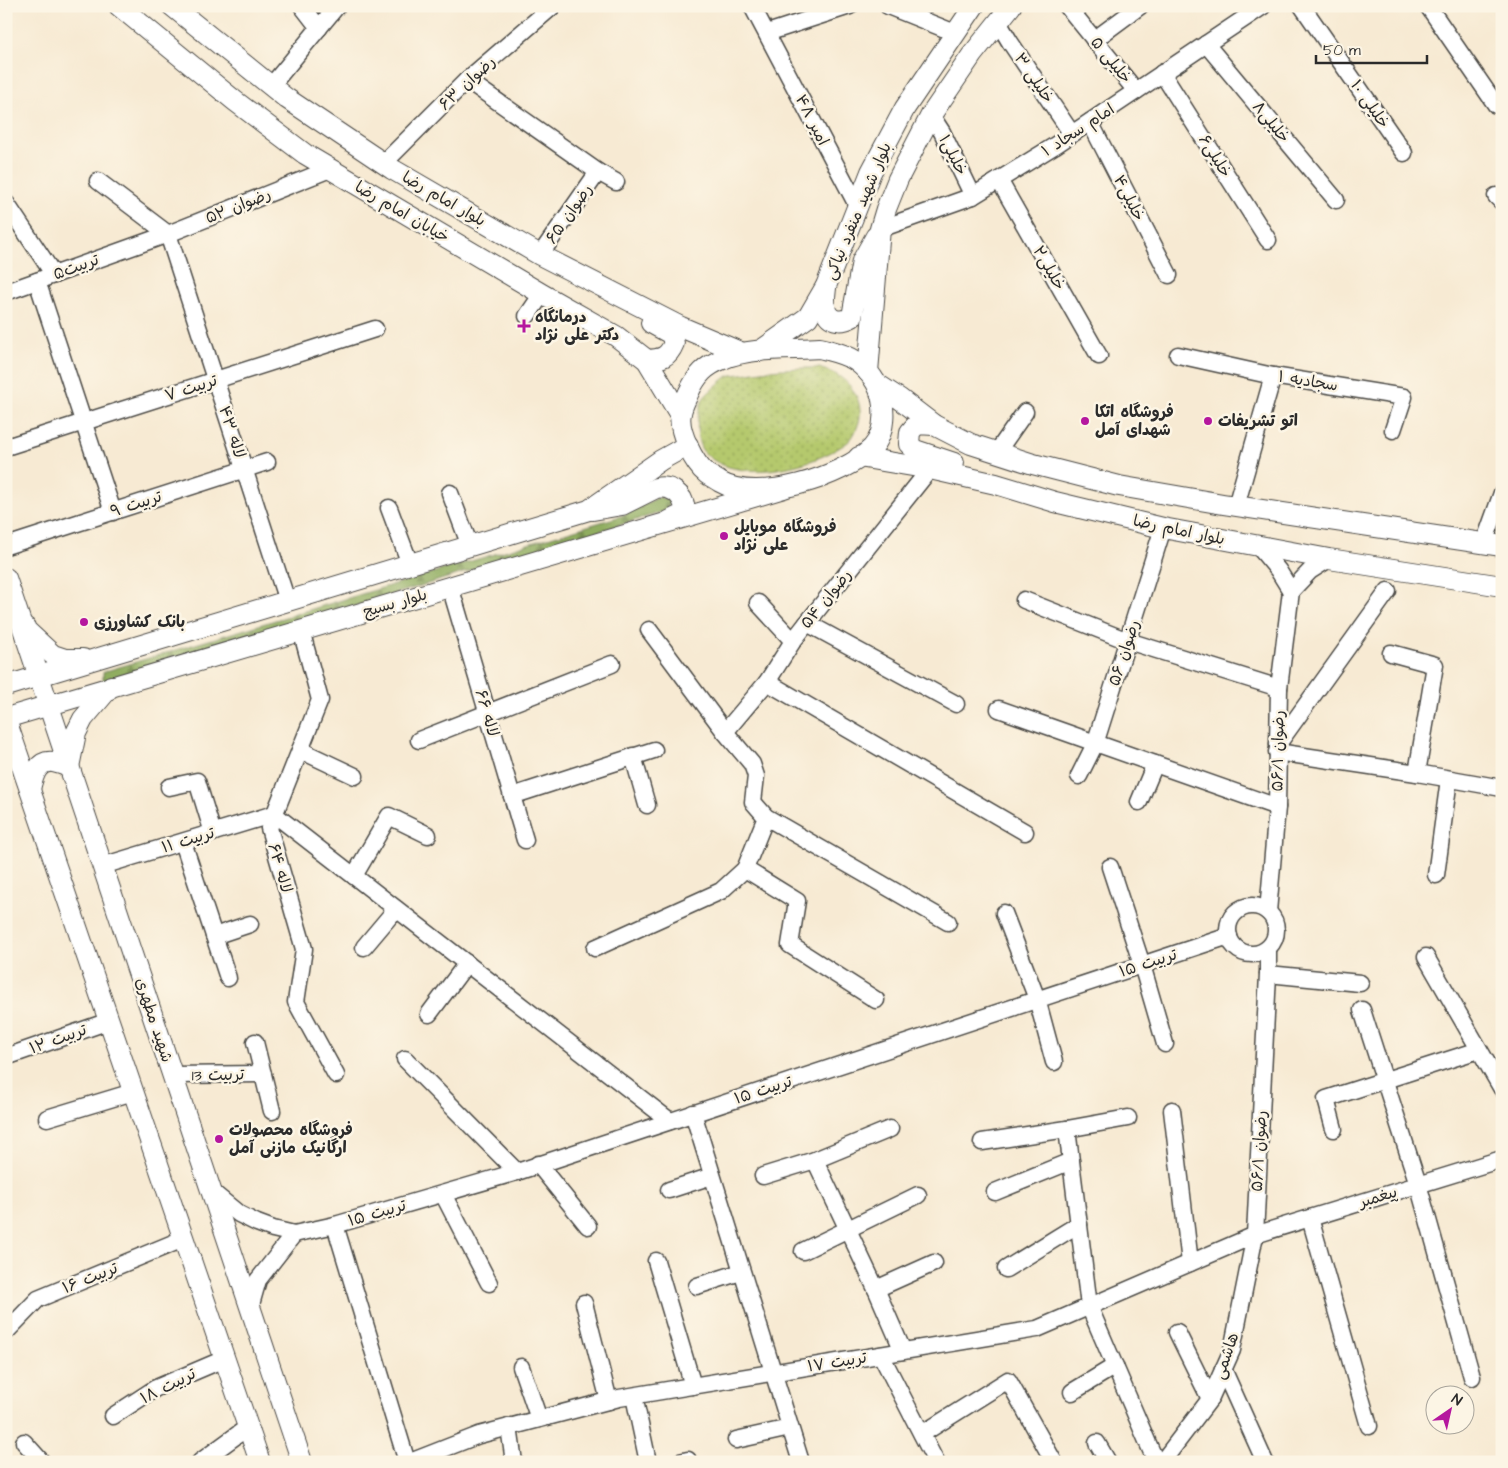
<svg xmlns="http://www.w3.org/2000/svg" width="1508" height="1468" font-family="'Architects Daughter','Playpen Sans Arabic',sans-serif">
  <defs>
    <pattern id="grass-dots" width="8" height="8" patternUnits="userSpaceOnUse" patternTransform="scale(1.25)"><rect width="8" height="8" fill="#b5c96d"/><path d="M2 2h.1M6 6h.1" fill="none" stroke="#93a35a" stroke-width="1.8" stroke-linecap="round"/></pattern>
    <pattern id="forest-firs" width="22" height="20" patternUnits="userSpaceOnUse" patternTransform="scale(1.25)"><rect width="22" height="20" fill="#90ad60"/><path d="M5 1l3.5 6h-7zM16 11l3.5 6h-7z" fill="#768d4f"/></pattern>
  </defs>
  <rect width="100%" height="100%" fill="#fcf5e5"/>
  <filter id="ink" filterUnits="userSpaceOnUse"><feTurbulence type="fractalNoise" baseFrequency=".02" numOctaves="2"/><feDisplacementMap in="SourceGraphic" scale="10" xChannelSelector="R" yChannelSelector="G"/><feConvolveMatrix kernelMatrix="1 2 1 2 8 2 1 2 1" color-interpolation-filters="sRGB"/></filter>
  <filter id="wash" filterUnits="userSpaceOnUse"><feTurbulence type="fractalNoise" baseFrequency=".0096" numOctaves="4" result="noise"/><feDisplacementMap in="SourceGraphic" scale="20" xChannelSelector="R" yChannelSelector="G"/><feGaussianBlur stdDeviation="1.12" result="paint"/><feColorMatrix in="noise" values="0 0 0 0 0 0 0 0 0 0 0 0 0 0 0 0 0 1.4 0 .05"/><feComposite in="paint" operator="in"/></filter>
  <g filter="url(#wash)">
    <rect width="100%" height="100%" fill="#f7ead3"/>
    <path fill="url(#grass-dots)" stroke="#707a4c" d="M819 368C824 370 832 372 837 375 853 384 864 404 859 422 857 429 853 438 848 442 822 461 779 473 747 470 731 469 714 464 703 451 694 439 697 412 703 399 705 395 723 379 728 376 732 375 738 374 743 374 768 369 793 368 819 368Z"/>
    <polygon fill="url(#forest-firs)" stroke="#5e6c46" points="659,497 669,500 670,503 667,510 662,512 111,681 103,680 103,672 106,671 621,516"/>
  </g>
  <g filter="url(#ink)">
    <g fill="none" stroke-linecap="round" stroke-linejoin="round">
      <g stroke="#4a4844" stroke-width="19">
        <g id="minor">
          <polyline points="302,6 319,28"/>
          <polyline points="752,6 858,207"/>
          <polyline points="888,6 955,33"/>
          <polyline points="1067,6 1136,91"/>
          <polyline points="1302,6 1404,153"/>
          <polyline points="1428,6 1496,105"/>
          <polyline points="998,22 1010,42 1072,134"/>
          <polyline points="767,33 850,6"/>
          <polyline points="1094,40 1140,6"/>
          <polyline points="1206,44 1336,200"/>
          <polyline points="1162,73 1268,240"/>
          <polyline points="467,80 598,172 616,182"/>
          <polyline points="271,86 337,6"/>
          <polyline points="931,115 942,132 973,196"/>
          <polyline points="1090,122 1169,275"/>
          <polyline points="384,163 467,80 553,6"/>
          <polyline points="999,180 1099,356"/>
          <polyline points="98,181 168,234 287,601"/>
          <polyline points="1496,196 1502,202"/>
          <polyline points="6,203 54,275"/>
          <polyline points="880,229 973,196 1054,146 1263,6"/>
          <polyline points="540,255 598,172"/>
          <polyline points="37,281 113,512"/>
          <polyline points="6,292 168,234 330,169"/>
          <polyline points="527,316 542,294"/>
          <polyline points="1178,355 1273,376 1404,397 1393,430"/>
          <polyline points="6,447 375,329"/>
          <polyline points="997,452 1025,412"/>
          <polyline points="450,493 470,546"/>
          <polyline points="1236,506 1273,376"/>
          <polyline points="389,508 410,564"/>
          <polyline points="1484,543 1502,493"/>
          <polyline points="6,546 267,462"/>
          <polyline points="1258,546 1278,570 1291,591"/>
          <polyline points="450,586 525,840"/>
          <polyline points="1024,600 1128,641 1279,688"/>
          <polyline points="758,603 793,641"/>
          <polyline points="807,623 956,704"/>
          <polyline points="301,630 320,700 269,828 304,949 296,1002 336,1075"/>
          <polyline points="649,630 725,732 752,764 756,776 753,802 766,817 948,922"/>
          <polyline points="767,682 1025,832"/>
          <polyline points="999,709 1277,807"/>
          <polyline points="725,732 767,682 793,641 807,623 930,469"/>
          <polyline points="419,740 612,664"/>
          <polyline points="1278,744 1388,591"/>
          <polyline points="300,750 355,776"/>
          <polyline points="1277,752 1417,773 1435,665 1391,653"/>
          <polyline points="633,756 647,805"/>
          <polyline points="1417,773 1502,788"/>
          <polyline points="1079,776 1095,744 1163,528"/>
          <polyline points="169,787 197,781 213,833"/>
          <polyline points="512,796 654,750"/>
          <polyline points="1139,802 1155,764"/>
          <polyline points="766,817 745,869 797,901 790,945 876,1000"/>
          <polyline points="183,842 228,978"/>
          <polyline points="102,866 274,814 670,1121"/>
          <polyline points="1110,867 1142,965 1165,1044"/>
          <polyline points="1436,875 1449,779"/>
          <polyline points="354,876 389,816 428,835"/>
          <circle cx="1252" cy="930" r="24"/>
          <polyline points="1268,912 1277,807 1279,688 1291,591 1310,571 1329,559"/>
          <polyline points="1004,913 1037,999 1054,1062"/>
          <polyline points="214,936 250,924"/>
          <polyline points="364,947 396,909"/>
          <polyline points="595,948 721,891 745,869"/>
          <polyline points="1426,957 1502,1089"/>
          <polyline points="1268,974 1360,983"/>
          <polyline points="1362,1010 1418,1184 1472,1377"/>
          <polyline points="429,1014 467,963"/>
          <polyline points="255,1042 272,1111"/>
          <polyline points="6,1057 109,1021"/>
          <polyline points="405,1059 517,1172"/>
          <polyline points="173,1075 263,1074"/>
          <polyline points="1172,1110 1190,1263"/>
          <polyline points="693,1113 801,1462"/>
          <polyline points="47,1118 133,1092"/>
          <polyline points="1067,1129 1089,1306 1156,1462"/>
          <polyline points="1334,1129 1326,1099 1479,1050"/>
          <polyline points="982,1142 1067,1129 1128,1118"/>
          <polyline points="815,1160 876,1289 903,1351"/>
          <polyline points="538,1164 588,1226"/>
          <polyline points="763,1176 815,1160 890,1129"/>
          <polyline points="669,1190 712,1176"/>
          <polyline points="211,1191 239,1214 257,1223 273,1229 294,1234 335,1225 517,1172 1229,936"/>
          <polyline points="995,1192 1071,1161"/>
          <polyline points="443,1194 489,1283"/>
          <polyline points="1310,1218 1369,1426"/>
          <polyline points="335,1225 407,1462"/>
          <polyline points="803,1251 918,1195"/>
          <polyline points="656,1261 693,1386"/>
          <polyline points="1006,1269 1079,1224"/>
          <polyline points="697,1286 741,1272"/>
          <polyline points="876,1289 934,1263"/>
          <polyline points="584,1303 609,1401"/>
          <polyline points="250,1308 258,1280 294,1234"/>
          <polyline points="6,1332 38,1299 183,1239"/>
          <polyline points="1177,1332 1210,1399"/>
          <polyline points="881,1355 936,1462"/>
          <polyline points="521,1367 539,1419"/>
          <polyline points="1223,1369 1265,1462"/>
          <polyline points="1072,1392 1115,1366"/>
          <polyline points="634,1396 648,1462"/>
          <polyline points="113,1416 156,1388 224,1359"/>
          <polyline points="509,1427 514,1462"/>
          <polyline points="922,1434 1008,1380 1054,1462"/>
          <polyline points="736,1440 790,1428"/>
          <polyline points="24,1442 42,1462"/>
          <polyline points="1097,1443 1108,1462"/>
          <polyline points="200,1462 248,1427"/>
          <polyline points="410,1462 479,1435 619,1398 1037,1329 1255,1235 1502,1159"/>
          <polyline points="680,1462 688,1460"/>
          <polyline points="1162,1462 1210,1399 1232,1350 1255,1235 1268,974 1268,949"/>
        </g>
      </g>
      <g stroke="#4a4844" stroke-width="22">
        <g id="major">
          <polyline points="119,6 235,101 305,154 542,294 616,336 647,360 680,415"/>
          <polyline points="172,6 286,98 392,169 540,255 681,327 740,352"/>
          <path d="M826 286C826 292 824 300 825 306 827 322 841 323 852 317L862 261 876 236"/>
          <path d="M820 348C831 351 846 354 856 361 864 367 871 374 876 383 886 401 887 432 872 448 843 477 757 504 720 482 716 479 711 477 707 474 694 464 677 430 681 413 682 406 686 399 689 392 697 375 705 366 723 359 750 347 790 350 820 348Z"/>
          <polyline points="760,351 808,317 826,286 871,172 905,108 974,6"/>
          <path d="M647 360C661 359 668 358 674 343L671 334 651 323"/>
          <polyline points="868,372 880,229 886,209 898,179 931,115 972,55 1011,6"/>
          <polyline points="877,384 900,399 934,425 971,444 1033,464 1119,486 1223,504 1502,546"/>
          <polyline points="934,425 917,424 910,432 909,444 915,450 954,463"/>
          <polyline points="859,457 930,469 996,484 1055,502 1163,528 1329,559 1502,586"/>
          <path d="M593 510 622 505 656 488C671 485 683 494 685 509L681 515 669 521"/>
          <polyline points="6,578 302,1462"/>
          <polyline points="25,627 26,630 53,655 65,659 83,659"/>
          <polyline points="6,686 589,510 661,460 688,445"/>
          <polyline points="6,718 784,488"/>
          <polyline points="6,720 260,1462"/>
          <path d="M30 789C33 777 37 760 53 762 58 763 64 765 69 767L76 733 83 719 111 686"/>
        </g>
      </g>
      <use href="#minor" stroke="#fff" stroke-width="16"/>
      <use href="#major" stroke="#fff" stroke-width="20"/>
    </g>
  </g>
  <g fill="#b5179e" stroke="#fcf5e5" stroke-width="2">
    <path d="M521.5 318.5h5v5h5v5h-5v5h-5v-5h-5v-5h5z"/>
    <circle cx="1085" cy="421" r="5"/>
    <circle cx="1208" cy="421" r="5"/>
    <circle cx="724" cy="536" r="5"/>
    <circle cx="84" cy="622" r="5"/>
    <circle cx="219" cy="1139" r="5"/>
  </g>
  <g text-anchor="middle" dominant-baseline="central" stroke-width="5" stroke-linejoin="round" paint-order="stroke">
    <g font-size="16" fill="#2b2b2b" stroke="#fcf5e5">
      <text transform="translate(1111 60) rotate(51)">خلیلی ۵</text>
      <text transform="translate(1034 78) rotate(56)">خلیلی ۳</text>
      <text transform="translate(467 83) rotate(-43)">رضوان ۶۳</text>
      <text transform="translate(1370 104) rotate(55)">خلیلی ۱۰</text>
      <text transform="translate(812 120) rotate(63)">امیر ۴۸</text>
      <text transform="translate(1271 122) rotate(50)">خلیلی۸</text>
      <text transform="translate(1078 130) rotate(-33)">امام سجاد ۱</text>
      <text transform="translate(953 155) rotate(63)">خلیلی۱</text>
      <text transform="translate(1215 156) rotate(58)">خلیلی۶</text>
      <text transform="translate(1129 198) rotate(63)">خلیلی۴</text>
      <text transform="translate(444 199) rotate(30)">بلوار امام رضا</text>
      <text transform="translate(238 206) rotate(-22)">رضوان ۵۲</text>
      <text transform="translate(858 211) rotate(-67)">بلوار شهید منفرد نیاکی</text>
      <text transform="translate(402 212) rotate(30)">خیابان امام رضا</text>
      <text transform="translate(569 214) rotate(-55)">رضوان ۶۵</text>
      <text transform="translate(76 267) rotate(-20)">تربیت۵</text>
      <text transform="translate(1049 268) rotate(60)">خلیلی۲</text>
      <text transform="translate(1308 381) rotate(9)">سجادیه ۱</text>
      <text transform="translate(191 388) rotate(-18)">تربیت ۷</text>
      <text transform="translate(232 432) rotate(72)">لاله ۴۳</text>
      <text transform="translate(136 504) rotate(-18)">تربیت ۹</text>
      <text transform="translate(1179 530) rotate(12)">بلوار امام رضا</text>
      <text transform="translate(826 599) rotate(-51)">رضوان ۵۴</text>
      <text transform="translate(395 603) rotate(-16)">بلوار بسیج</text>
      <text transform="translate(1124 653) rotate(-72)">رضوان ۵۶</text>
      <text transform="translate(487 713) rotate(74)">لاله ۶۶</text>
      <text transform="translate(1278 751) rotate(-89)">رضوان ۵۶/۱</text>
      <text transform="translate(188 840) rotate(-17)">تربیت ۱۱</text>
      <text transform="translate(280 868) rotate(74)">لاله ۶۴</text>
      <text transform="translate(1148 963) rotate(-18)">تربیت ۱۵</text>
      <text transform="translate(154 1020) rotate(72)">شهید مطهری</text>
      <text transform="translate(58 1039) rotate(-20)">تربیت ۱۲</text>
      <text transform="translate(218 1075) rotate(-1)">تربیت 13</text>
      <text transform="translate(763 1090) rotate(-18)">تربیت ۱۵</text>
      <text transform="translate(1259 1151) rotate(-87)">رضوان ۵۶/۱</text>
      <text transform="translate(1378 1197) rotate(-17)">پیغمبر</text>
      <text transform="translate(377 1213) rotate(-16)">تربیت ۱۵</text>
      <text transform="translate(90 1278) rotate(-22)">تربیت ۱۶</text>
      <text transform="translate(1226 1356) rotate(-71)">هاشمی</text>
      <text transform="translate(837 1362) rotate(-9)">تربیت ۱۷</text>
      <text transform="translate(168 1386) rotate(-27)">تربیت ۱۸</text>
    </g>
    <g font-size="16" font-weight="bold" fill="#2b2b2b" stroke="#fcf5e5" text-anchor="start">
      <text x="535" y="317">درمانگاه<tspan x="535" dy="18">دکتر علی نژاد</tspan></text>
      <text x="1095" y="412">فروشگاه اتکا<tspan x="1095" dy="18">شهدای آمل</tspan></text>
      <text x="1218" y="421">اتو تشریفات</text>
      <text x="734" y="527">فروشگاه موبایل<tspan x="734" dy="18">علی نژاد</tspan></text>
      <text x="94" y="622">بانک کشاورزی</text>
      <text x="229" y="1130">فروشگاه محصولات<tspan x="229" dy="18">ارگانیک مازنی آمل</tspan></text>
    </g>
  </g>
  <rect width="1508" height="1468" fill="none" stroke="#fcf5e5" stroke-width="25"/>
  <g transform="translate(1450 1410) rotate(34)"><circle r="24" fill="#fcf5e5" stroke="#a8a49b"/>
  <path d="M0-4L9 19L0 12L-9 19Z" fill="#b5179e"/>
  <text y="-8" font-size="14" font-weight="bold" text-anchor="middle" fill="#2b2b2b">N</text>
  </g>
  <path d="M1316 55v8h111v-8" fill="none" stroke="#2b2b2b" stroke-width="2.5"/>
  <text x="1323" y="55" font-size="15" fill="#2b2b2b" stroke="#fcf5e5" stroke-width="4" paint-order="stroke">50 m</text>
</svg>
